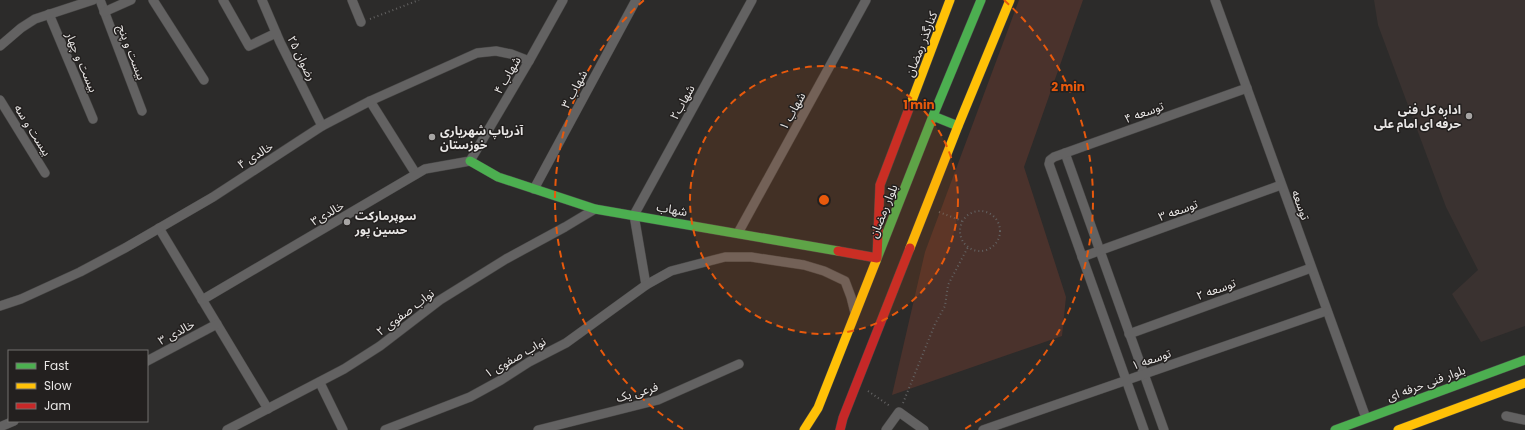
<svg xmlns="http://www.w3.org/2000/svg" width="1525" height="430" font-family="Poppins,'Noto Sans Arabic',sans-serif">
  <rect width="100%" height="100%" fill="#2c2b2a"/>
  <polygon fill="#3a3230" points="1374,0 1525,0 1525,326 1481,342 1452,294 1478,270 1446,207 1378,25"/>
  <polygon fill="#4a322c" points="1019,0 1083,0 1024,167 1066,297 1062,336 892,395 925,252"/>
  <g fill="none" stroke-linecap="round" stroke-linejoin="round">
    <g stroke="#474645" stroke-width="10">
      <g id="street">
        <polyline points="100,0 142,111"/>
        <polyline points="153,0 204,80"/>
        <polyline points="223,0 249,46 276,33"/>
        <polyline points="262,0 280,42 322,126"/>
        <polyline points="352,0 361,22"/>
        <polyline points="1215,0 1366,418"/>
        <polyline points="104,12 131,0"/>
        <polyline points="49,14 93,119"/>
        <polyline points="0,46 21,28 35,19 93,0"/>
        <polyline points="0,100 45,173"/>
        <polyline points="370,101 416,174"/>
        <polyline points="1065,153 1164,430"/>
        <polyline points="534,189 636,0"/>
        <polyline points="159,228 268,409"/>
        <polyline points="738,233 866,0"/>
        <polyline points="1082,257 1281,185"/>
        <polyline points="646,285 634,215 752,0"/>
        <polyline points="202,300 425,169 470,161 529,61 563,0"/>
        <polyline points="0,306 21,299 80,272 125,248 213,197 322,126 370,101 477,53 496,51 511,54 529,61"/>
        <polyline points="1129,334 1311,268"/>
        <polyline points="147,361 217,324"/>
        <polyline points="320,383 343,430"/>
        <polyline points="1506,416 1525,420"/>
        <polyline points="0,427 14,421"/>
        <polyline points="227,430 344,369 380,346 440,300 506,259 565,227 595,209"/>
        <polyline points="385,430 470,397 501,380 529,362 566,343 646,285 671,271 725,257 751,257 804,265 824,271 845,281 851,297 855,313"/>
        <polyline points="538,430 658,400 739,364"/>
        <polyline points="886,430 899,412 924,430"/>
        <polyline points="983,430 1326,311"/>
        <polyline points="1144,430 1049,164 1050,160 1054,157 1247,88"/>
      </g>
    </g>
    <g stroke="#474645" stroke-width="10">
      <g id="fast">
        <polyline points="933,116 958,126"/>
        <polyline points="470,161 498,177 595,209 838,251"/>
        <polyline points="876,261 933,116 981,0"/>
        <polyline points="1335,430 1525,360"/>
      </g>
    </g>
    <g stroke="#474645" stroke-width="10">
      <g id="slow">
        <polyline points="910,106 950,0"/>
        <polyline points="910,248 958,126 1010,0"/>
        <polyline points="804,430 818,408 876,261"/>
        <polyline points="1398,430 1525,383"/>
      </g>
    </g>
    <g stroke="#474645" stroke-width="10">
      <g id="jam">
        <polyline points="838,251 877,258 880,185 910,106"/>
        <polyline points="840,430 843,418 910,248"/>
      </g>
    </g>
    <g stroke="#636262" stroke-width="2" stroke-dasharray="1 3" stroke-linecap="butt">
      <polyline points="370,19 419,0"/>
      <circle cx="980" cy="231" r="20"/>
      <polyline points="939,212 962,221"/>
      <polyline points="868,391 890,406"/>
      <polyline points="903,403 935,324 945,306 948,285 968,247"/>
    </g>
    <use href="#street" stroke="#636262" stroke-width="9"/>
    <use href="#fast" stroke="#4caf50" stroke-width="9"/>
    <use href="#slow" stroke="#ffc107" stroke-width="9"/>
    <use href="#jam" stroke="#c62828" stroke-width="9"/>
  </g>
  <circle cx="824" cy="200" r="134" fill="#e8590c" fill-opacity=".12"/>
  <g fill="none" stroke="#e8590c" stroke-width="2" stroke-dasharray="7 5">
    <circle cx="824" cy="200" r="134"/>
    <path d="M683 429A269 269 0 0 1 644 0M1004 0A269 269 0 0 1 965 429"/>
  </g>
  <g fill="#a7a5a4" stroke="#23201f" stroke-width="1.5">
    <circle cx="1469" cy="116" r="4"/>
    <circle cx="432" cy="137" r="4"/>
    <circle cx="347" cy="222" r="4"/>
  </g>
  <g text-anchor="middle" dominant-baseline="central" stroke-width="3" stroke-linejoin="round" paint-order="stroke">
    <g font-size="12" fill="#e9e7e6" stroke="#23201f">
      <text transform="translate(921 44) rotate(-69)">کنارگذر رمضان</text>
      <text transform="translate(132 52) rotate(69)">بیست و پنج</text>
      <text transform="translate(302 58) rotate(64)">رضوان ۲۵</text>
      <text transform="translate(82 62) rotate(67)">بیست و چهار</text>
      <text transform="translate(507 75) rotate(-60)">شهاب ۴</text>
      <text transform="translate(574 89) rotate(-62)">شهاب ۳</text>
      <text transform="translate(682 102) rotate(-61)">شهاب۲</text>
      <text transform="translate(792 111) rotate(-61)">شهاب ۱</text>
      <text transform="translate(1144 112) rotate(-20)">توسعه ۴</text>
      <text transform="translate(33 130) rotate(58)">بیست و سه</text>
      <text transform="translate(255 155) rotate(-32)">خالدی ۴</text>
      <text transform="translate(1301 205) rotate(70)">توسعه</text>
      <text transform="translate(672 209) rotate(10)">شهاب</text>
      <text transform="translate(1178 210) rotate(-20)">توسعه ۳</text>
      <text transform="translate(883 211) rotate(-68)">بلوار رمضان</text>
      <text transform="translate(327 213) rotate(-30)">خالدی۳</text>
      <text transform="translate(1216 289) rotate(-20)">توسعه ۲</text>
      <text transform="translate(405 312) rotate(-37)">نواب صفوی ۲</text>
      <text transform="translate(176 332) rotate(-28)">خالدی ۳</text>
      <text transform="translate(515 357) rotate(-30)">نواب صفوی ۱</text>
      <text transform="translate(1151 359) rotate(-19)">توسعه ۱</text>
      <text transform="translate(1426 383) rotate(-20)">بلوار فنی حرفه ای</text>
      <text transform="translate(637 392) rotate(-16)">فرعی یک</text>
    </g>
    <g font-size="12" font-weight="bold" fill="#e9e7e6" stroke="#23201f" text-anchor="start">
      <text x="1461" y="109" text-anchor="end">اداره کل فنی<tspan x="1461" dy="14">حرفه ای امام علی</tspan></text>
      <text x="440" y="130">آذریاپ شهریاری<tspan x="440" dy="14">خوزستان</tspan></text>
      <text x="355" y="215">سوپرمارکت<tspan x="355" dy="14">حسین پور</tspan></text>
    </g>
  </g>
  <circle cx="824" cy="200" r="6" fill="#e8590c" stroke="#23201f" stroke-width="2"/>
  <g font-size="12" text-anchor="middle" font-weight="bold" fill="#e8590c" stroke="#23201f" stroke-width="3" stroke-linejoin="round" paint-order="stroke">
    <text x="1068" y="91">2 min</text>
    <text x="919" y="109">1 min</text>
  </g>
  <rect x="8" y="350" width="140" height="72" fill="#23201f" stroke="#72706f"/>
  <rect x="16" y="363" width="20" height="6" fill="#4caf50" stroke="#72706f"/>
  <text x="44" y="370" font-size="12" fill="#e9e7e6">Fast</text>
  <rect x="16" y="383" width="20" height="6" fill="#ffc107" stroke="#72706f"/>
  <text x="44" y="390" font-size="12" fill="#e9e7e6">Slow</text>
  <rect x="16" y="403" width="20" height="6" fill="#c62828" stroke="#72706f"/>
  <text x="44" y="410" font-size="12" fill="#e9e7e6">Jam</text>
</svg>
